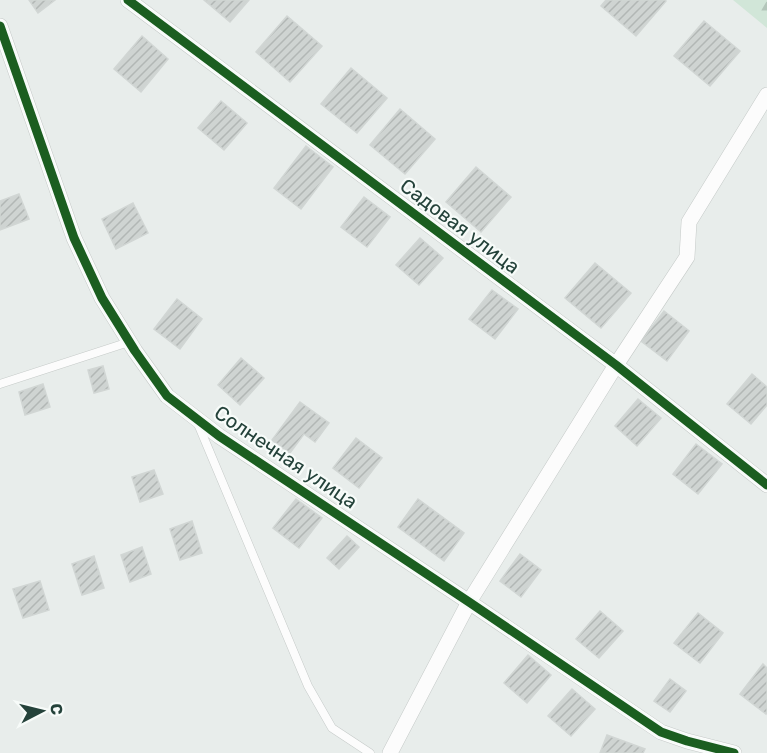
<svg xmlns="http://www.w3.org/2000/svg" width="767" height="753" font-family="Rubik,sans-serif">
  <defs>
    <pattern id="forest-firs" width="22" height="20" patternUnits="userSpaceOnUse" patternTransform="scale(1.5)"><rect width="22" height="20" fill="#d1e6d8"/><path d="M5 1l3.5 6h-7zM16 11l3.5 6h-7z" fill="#b3c6ba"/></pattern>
    <pattern id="building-hatch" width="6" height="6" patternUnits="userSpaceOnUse" patternTransform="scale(1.5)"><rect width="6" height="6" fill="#cfd4d2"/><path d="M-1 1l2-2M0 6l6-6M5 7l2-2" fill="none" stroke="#b2b7b5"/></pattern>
  </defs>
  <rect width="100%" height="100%" fill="#e8edeb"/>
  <polygon fill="url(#forest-firs)" points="733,0 767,0 767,28"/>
  <g fill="url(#building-hatch)" stroke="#d1d6d4" stroke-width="1.5">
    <polygon points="29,0 55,0 38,13"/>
    <polygon points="204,0 249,0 230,22"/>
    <polygon points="606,0 665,0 666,1 636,36 601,6"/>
    <polygon points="287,16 322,46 290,82 256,52"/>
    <polygon points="704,21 740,51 710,86 674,56"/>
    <polygon points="142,36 168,59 141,92 114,69"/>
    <polygon points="351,68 387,98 357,133 321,104"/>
    <polygon points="221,101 247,123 224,150 198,128"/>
    <polygon points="400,109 435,139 405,174 370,145"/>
    <polygon points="306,146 333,167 301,209 274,188"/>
    <polygon points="476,167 511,197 481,232 446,202"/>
    <polygon points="19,194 29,219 0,230 0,201"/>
    <polygon points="364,197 390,217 367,247 341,227"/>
    <polygon points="133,203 148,233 116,249 102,219"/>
    <polygon points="420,238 443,258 419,285 396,265"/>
    <polygon points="595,263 631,293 601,328 565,298"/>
    <polygon points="492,290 518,309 495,339 469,319"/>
    <polygon points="177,299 202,319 180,349 154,329"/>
    <polygon points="664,311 689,331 667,361 641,341"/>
    <polygon points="241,358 264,378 240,405 218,385"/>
    <polygon points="103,366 109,389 94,393 88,370"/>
    <polygon points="752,374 767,387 767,405 751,424 727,404"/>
    <polygon points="43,384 50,407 25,415 19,392"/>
    <polygon points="638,399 661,418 637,446 615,426"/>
    <polygon points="300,402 329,423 315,442 304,434 290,453 272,440"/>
    <polygon points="356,438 382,458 359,488 333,468"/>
    <polygon points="696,444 722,464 698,494 673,474"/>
    <polygon points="154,470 163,494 140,502 132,477"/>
    <polygon points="296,499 322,518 299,548 273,528"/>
    <polygon points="418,499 464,533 444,561 398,527"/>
    <polygon points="192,521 202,553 180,560 170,529"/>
    <polygon points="347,536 359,547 339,569 327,558"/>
    <polygon points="142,547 151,574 130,582 121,555"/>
    <polygon points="520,554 541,570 521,597 500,581"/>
    <polygon points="94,556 104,588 82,595 72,564"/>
    <polygon points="40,581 49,610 23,618 13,589"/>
    <polygon points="600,611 623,631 599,658 576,639"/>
    <polygon points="698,613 723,633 700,663 674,643"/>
    <polygon points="528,655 551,675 527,703 504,683"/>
    <polygon points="763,664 767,668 767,712 766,714 740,694"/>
    <polygon points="670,679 686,691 670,712 654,701"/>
    <polygon points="572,689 595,709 571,736 548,716"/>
    <polygon points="607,735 645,749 643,753 600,753"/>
  </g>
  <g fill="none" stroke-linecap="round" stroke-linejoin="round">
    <g stroke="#c5cac8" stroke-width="9">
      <g id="service">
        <polyline points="0,384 129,342"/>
        <polyline points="198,424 308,686 332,728 370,753"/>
      </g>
    </g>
    <g stroke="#c5cac8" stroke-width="16">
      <g id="minor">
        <polyline points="128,0 616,365 767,485"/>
        <polyline points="0,26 74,238 102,298 135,351 167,396 219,436 469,602 661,732 687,741 734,753"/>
        <polyline points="390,753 469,602 616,365 687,257 689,222 767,95"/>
      </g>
    </g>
    <use href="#service" stroke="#fcfcfc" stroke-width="8"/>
    <use href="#minor" stroke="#fcfcfc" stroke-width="15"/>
    <g stroke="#f7fbf9" stroke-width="13">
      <g id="cycleway">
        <polyline points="128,0 616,365 767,485"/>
        <polyline points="0,26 74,238 102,298 135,351 167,396 219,436 469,602 661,732 687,741 734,753"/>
      </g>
    </g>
    <use href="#cycleway" stroke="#1b5e20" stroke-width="9"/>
  </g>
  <g text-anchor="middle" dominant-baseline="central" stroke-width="4.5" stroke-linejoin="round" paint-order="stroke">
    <g font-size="20" fill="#24423a" stroke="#f7fbf9">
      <text transform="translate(460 226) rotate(37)">Садовая улица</text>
      <text transform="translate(286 457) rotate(34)">Солнечная улица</text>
    </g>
  </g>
  <g transform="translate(42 711) rotate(83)" stroke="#f7fbf9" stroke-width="4.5" paint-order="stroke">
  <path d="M0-4.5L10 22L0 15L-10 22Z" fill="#24423a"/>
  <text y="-9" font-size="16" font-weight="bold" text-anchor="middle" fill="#24423a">С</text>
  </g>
</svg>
